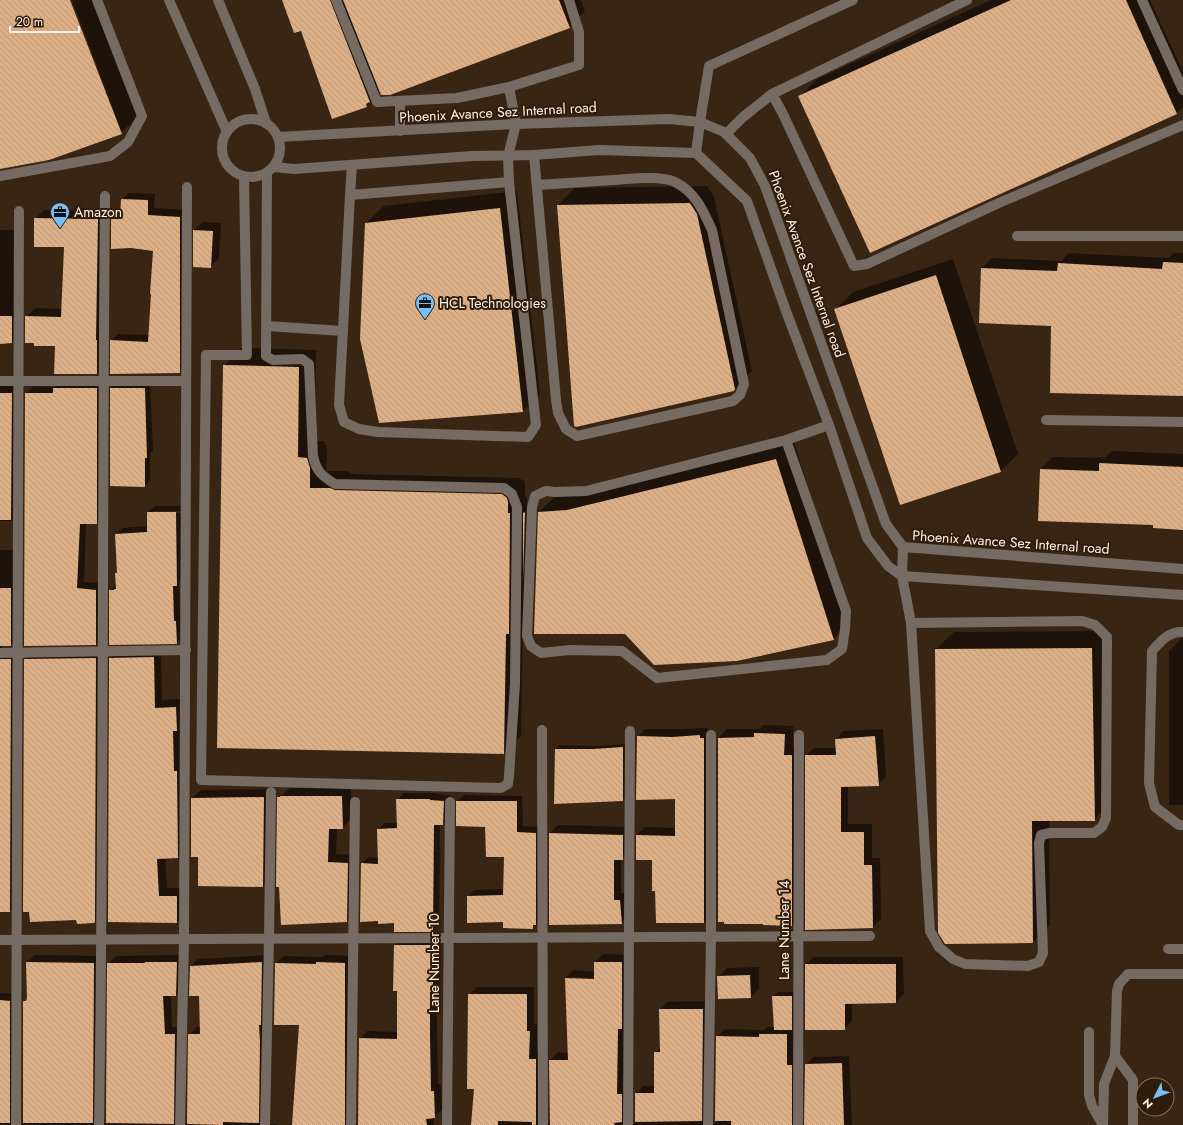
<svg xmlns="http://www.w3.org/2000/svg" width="1183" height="1125" font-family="Jost,sans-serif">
  <defs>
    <pattern id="building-back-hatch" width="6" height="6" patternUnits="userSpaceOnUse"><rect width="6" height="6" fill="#ddaf86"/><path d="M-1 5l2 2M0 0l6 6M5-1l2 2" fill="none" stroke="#b99676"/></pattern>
  </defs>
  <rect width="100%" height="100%" fill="#392513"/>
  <g fill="#0007" fill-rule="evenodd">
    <polygon points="0,0 69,0 117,125 119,125 72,0 94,0 138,116 121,133 0,168"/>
    <polygon points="283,0 581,0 585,11 569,27 381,91 367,106 332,118 301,30"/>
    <polygon points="991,0 1150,0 1183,72 1183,107 1177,113 871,251 800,96 817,79"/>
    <polygon points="707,186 714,197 752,371 734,390 558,205 575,188"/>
    <polygon points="517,191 540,394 523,411 366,223 384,206"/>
    <polygon points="129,193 155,194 154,208 187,210 186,365 179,372 111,341 118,334 150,335 154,249 112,219 119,212 122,212 122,200"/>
    <polygon points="44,210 107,211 105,365 97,374 56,345 26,317 35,308 63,309 65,246 35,219"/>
    <polygon points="203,222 221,223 219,258 210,267 194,230"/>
    <polygon points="0,230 16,230 19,335 12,342 0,343"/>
    <polygon points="1069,253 1168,258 1174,253 1183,253 1183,395 1052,325 982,268 992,258 1061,261"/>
    <polygon points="953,259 1018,454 1000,472 836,309 853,292"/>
    <polygon points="241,348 316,350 315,441 324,441 327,450 326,471 347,471 352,474 519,478 524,481 525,484 525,497 527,496 526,615 523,618 521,736 503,753 218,747 224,366"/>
    <polygon points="61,381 104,381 103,516 96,523 86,523 84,582 103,583 103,637 96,644 25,645 26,394 33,386 55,387"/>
    <polygon points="117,382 150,382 153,451 150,453 150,480 145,486 111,485 111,388"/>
    <polygon points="0,383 19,384 18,514 11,521 0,521"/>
    <polygon points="794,442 850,622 833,639 539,512 557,495"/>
    <polygon points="1112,451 1183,454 1183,529 1154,524 1040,469 1053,457 1105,458"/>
    <path d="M155 506H182L183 578 179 582 180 615H182L183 636 177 643 110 591 116 585V574L118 571 116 534 123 528 148 526V512ZM153 511H181V513H153Z"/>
    <polygon points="0,550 18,550 18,638 11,645 1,646 2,649 18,653 17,904 10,911 0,911"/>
    <polygon points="1109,631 1111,802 1094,820 1049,820 1050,925 1033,942 936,649 954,632"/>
    <polygon points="1183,637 1183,805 1169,805 1169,651"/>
    <polygon points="118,650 161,650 162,700 183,699 185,849 177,857 165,858 167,888 185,888 184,914 177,922 109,921 110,658"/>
    <polygon points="103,651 101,915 94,922 77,919 25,660 32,652"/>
    <polygon points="763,725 793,726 793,747 801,747 800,916 792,925 718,921 718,738 727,729 760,729"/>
    <polygon points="707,728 708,730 712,730 712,914 704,922 657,922 653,860 637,835 645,827 676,828 676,798 638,737 645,729 680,729"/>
    <polygon points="883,729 886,777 878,785 848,786 848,824 872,824 872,858 880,858 881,919 873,927 806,755 814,748 836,748 836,739 843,731"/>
    <polygon points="627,744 627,796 623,800 555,803 556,749 560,745 597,746"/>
    <polygon points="351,787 351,819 342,828 337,828 336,854 356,855 355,913 347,921 278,798 290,788"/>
    <polygon points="273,789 271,877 263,886 199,856 192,798 201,790"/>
    <polygon points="404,793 436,793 436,794 450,795 449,818 443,824 440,824 439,924 433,931 395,922 362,864 368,857 379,858 378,829 385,823 398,823 397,800"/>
    <polygon points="464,795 522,796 523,826 542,827 539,922 533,928 504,921 468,896 474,890 505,889 505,856 486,826 457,801"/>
    <polygon points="558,825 630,827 630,851 621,859 621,893 628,893 629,915 621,923 550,833"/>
    <polygon points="402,938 440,938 440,984 437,987 437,1028 438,1084 441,1084 442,1110 434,1117 434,1125 293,1125 300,1024 276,963 283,956 322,957 325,955 352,956 353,1121 359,1125 360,1039 367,1031 398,1032 398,990 395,945"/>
    <path d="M603 954 630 955 633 1124 635 1123 636 1094 643 1086H655V1053L661 1047 660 1010 667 1002 710 1001 713 1124 716 1123 717 1037 725 1029 764 1030 767 1027H774L773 996 778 992H795L800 1121 806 1124V1065L813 1057 849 1056 852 1125H472L475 1088 469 995 476 987H534V1024H537V1052H544L545 1121 550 1124V1060L558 1052 569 1053 566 978 573 970 595 972V962ZM572 977 599 979V981L572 979Z"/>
    <polygon points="35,955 101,956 103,1123 107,1124 108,964 116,956 184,955 183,988 176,995 171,995 172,1027 182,1027 184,1123 188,1124 189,1035 197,1027 201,1027 200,995 191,966 198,959 269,955 269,1124 273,1124 276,1123 277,1125 0,1125 0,993 17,994 20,1123 24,1124 24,1002 28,998 27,962"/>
    <polygon points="814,957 903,957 904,994 896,1002 852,1002 852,1021 844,1029 806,964"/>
    <polygon points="759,967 759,988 751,997 718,977 727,968"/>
  </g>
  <g fill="url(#building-back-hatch)">
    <polygon points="0,0 70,0 122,134 49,160 0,169"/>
    <polygon points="282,0 330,0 370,102 366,104 367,107 332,119 301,31 294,33"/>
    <polygon points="343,0 559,0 570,28 390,95 381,95"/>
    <polygon points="1011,0 1126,0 1177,114 870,253 798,96"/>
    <polygon points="121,199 148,200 148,215 180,217 180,373 110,374 110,340 148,342 151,294 150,294 153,251 131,248 111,249 111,219 120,219"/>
    <polygon points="690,203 697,214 735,389 734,391 576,427 574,426 557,205"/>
    <polygon points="500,208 523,412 379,423 360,339 365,223"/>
    <polygon points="34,218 98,219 96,340 97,340 97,374 54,374 55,346 34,346 34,343 25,343 25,316 61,317 64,247 34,247"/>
    <polygon points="193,230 213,231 211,268 193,267"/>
    <polygon points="1163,262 1183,263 1183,396 1050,393 1051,326 979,323 981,268 1057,271 1058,263 1162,269"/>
    <polygon points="936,275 1001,472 900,505 834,309"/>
    <polygon points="0,316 12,316 12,343 0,344"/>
    <polygon points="223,365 299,367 298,457 307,458 310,468 310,488 330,488 335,490 502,494 507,498 508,502 508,513 510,513 509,634 506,634 504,754 217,748"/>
    <polygon points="53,388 97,388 97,524 80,524 77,588 96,590 96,645 24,646 25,393 53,393"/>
    <polygon points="110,388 145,388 147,458 145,458 145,487 110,486"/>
    <polygon points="0,393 12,393 11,520 0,520"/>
    <polygon points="776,459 834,640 737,661 654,665 625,634 534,634 538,512 567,510"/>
    <polygon points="1099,463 1183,467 1183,530 1153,528 1153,525 1038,521 1040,469 1099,471"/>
    <polygon points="147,512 176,512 177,586 173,586 174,621 176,621 177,644 109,645 109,590 114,590 114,589 116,589 115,573 117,573 115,534 147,532"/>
    <polygon points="525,512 523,580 523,513"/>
    <rect x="0" y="588" width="11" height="58"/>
    <polygon points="1092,648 1095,821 1032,821 1033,943 945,944 938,933 935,649"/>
    <polygon points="154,657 155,708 176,707 177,731 173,731 174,771 177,771 178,858 157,859 159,896 177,896 177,923 108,922 109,658"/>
    <polygon points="96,658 95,922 94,923 77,924 76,920 30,922 29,912 23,912 24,659"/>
    <polygon points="0,659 11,659 10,912 0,912"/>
    <polygon points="754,733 785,734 784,755 792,755 792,926 763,925 763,924 724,924 724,922 718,922 718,738 754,737"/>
    <polygon points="700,735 700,738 704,738 704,923 656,923 655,891 652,891 652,860 636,860 636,835 675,836 675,799 636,800 637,736 672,737"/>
    <polygon points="875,736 879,786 841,787 841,832 864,832 864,865 872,865 873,928 805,930 805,755 836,755 835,739"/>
    <polygon points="623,747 623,801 554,804 555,749 593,749"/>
    <polygon points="280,796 342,796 343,829 329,829 328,862 348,863 347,922 281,925 279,887 276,887 277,797 280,797"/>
    <polygon points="264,797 263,887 198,886 198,857 191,857 191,798"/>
    <polygon points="396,799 430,799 430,800 444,801 443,825 434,825 433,932 394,932 394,923 378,924 378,921 360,922 361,863 378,864 377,829 397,828"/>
    <polygon points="456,801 517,801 517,832 536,833 536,925 533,925 533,929 503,928 503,922 467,923 467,896 503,895 504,857 486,857 485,827 456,826"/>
    <polygon points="549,833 623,835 623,860 614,860 614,900 620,900 622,924 549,925"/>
    <polygon points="394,945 433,945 433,992 430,992 430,1036 431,1091 434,1091 435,1118 426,1119 427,1125 358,1125 359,1038 397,1039 397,991 393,991"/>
    <polygon points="26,962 94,963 93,1123 23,1123 23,1001 26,1001 27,998"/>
    <polygon points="145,962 177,962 176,996 163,996 165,1034 175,1034 174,1124 106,1123 107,963 145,963"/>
    <polygon points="262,962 261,1025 259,1025 260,1041 259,1123 223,1122 223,1125 187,1124 188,1034 200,1034 199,996 189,996 190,966"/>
    <polygon points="316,962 345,963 345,1125 292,1125 299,1025 274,1025 275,963 316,964"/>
    <polygon points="594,962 622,962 622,1029 618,1029 617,1094 622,1094 622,1122 614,1123 615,1125 550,1125 549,1060 568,1060 565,978 594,979"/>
    <polygon points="805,964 896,964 896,1003 845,1004 845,1030 805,1030"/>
    <polygon points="750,975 751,998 718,999 717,976"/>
    <polygon points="468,994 527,994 527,1031 530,1031 529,1059 536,1059 536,1125 532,1125 532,1122 498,1121 498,1125 471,1125 474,1089 467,1089"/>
    <polygon points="772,996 792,996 792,1030 774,1030"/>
    <polygon points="0,1000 10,1001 10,1123 0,1123"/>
    <polygon points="659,1009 703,1009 702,1121 635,1122 635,1093 654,1093 654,1052 660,1052"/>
    <polygon points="759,1034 787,1034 787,1065 792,1065 792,1125 731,1125 731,1121 715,1121 716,1036 759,1037"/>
    <polygon points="842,1063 844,1125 804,1125 805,1064"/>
  </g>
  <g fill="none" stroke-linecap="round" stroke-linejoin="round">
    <g stroke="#766b62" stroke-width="10">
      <polyline points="169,0 227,132"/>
      <polyline points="218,0 255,89 266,123"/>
      <polyline points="336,0 377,102 457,98 509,87 516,124 508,156 509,182 536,425 528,437 378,432 359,429 344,422 339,405 350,195 509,182"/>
      <polyline points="1142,0 1183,90"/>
      <polyline points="509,87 579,65 579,32 569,0"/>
      <polyline points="772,94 782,112 854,266 867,264 1001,202 1183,125"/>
      <circle cx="251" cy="148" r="29"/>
      <polyline points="400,131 400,101"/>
      <polyline points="726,134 742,118 772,94 967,0"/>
      <polyline points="278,137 516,124 669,119 700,122 724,132 750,158 765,186 886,524 903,547 1183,569"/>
      <path d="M534 155 556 400 558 413 566 429 577 436 733 401 740 395 744 384 712 230C703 210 695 192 675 182 660 175 630 179 614 180 588 182 562 183 537 185"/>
      <polyline points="274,167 294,169 472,156 534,155 599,150 696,153 747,201 786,311 829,425 867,538 888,566 902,576 1183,595"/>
      <polyline points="0,176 110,156 128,142 142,116 97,0"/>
      <path d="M244 177 247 355H206L201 780 501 788 508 784 509 776 515 684 517 507 512 494 504 488 335 484C322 476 316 471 313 456L309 364 302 359 273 360 266 356 267 173"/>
      <polyline points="350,195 352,165"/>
      <polyline points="267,326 343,331"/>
      <polyline points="786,440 846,611 845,629 842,649 827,660 657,678 622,651 570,650 541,653 531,646 527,636 532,507 535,496 546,491 555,492 586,491 786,440 829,425"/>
      <polyline points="903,547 902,576 911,623 930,931 939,947 953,959 965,964 1028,966 1039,962 1043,953 1039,843 1041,835 1050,833 1094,833 1102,827 1106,818 1107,637 1095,625 1082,621 911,623"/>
      <path d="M1183 632C1169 631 1161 641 1152 651L1149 783 1155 807 1179 825H1183"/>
    </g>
    <g stroke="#766b62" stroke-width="10">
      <polyline points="696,153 700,122 709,66 853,0"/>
      <polyline points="1017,236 1183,236"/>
      <polyline points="0,381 186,381"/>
      <polyline points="1046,420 1183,422"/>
      <polyline points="0,653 186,650"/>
      <polyline points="542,730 543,1125"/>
      <polyline points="0,940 870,936"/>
      <polyline points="1168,949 1183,949"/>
      <polyline points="1089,1032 1089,1095 1092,1106 1103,1125"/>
      <polyline points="1115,1056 1133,1080 1133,1125"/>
      <polyline points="16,1125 19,211"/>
      <path d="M99 1125C104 815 102 506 105 196"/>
      <polyline points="180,1125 184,939 187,187"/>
      <polyline points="265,1125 269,939 271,792"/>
      <polyline points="351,1125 355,802"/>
      <polyline points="447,1125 450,802"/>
      <polyline points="628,1125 630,731"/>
      <polyline points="708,1125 711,937 711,735"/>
      <polyline points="798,1125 799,735"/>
      <polyline points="1103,1125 1104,1084 1115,1056 1117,991 1119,984 1128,974 1183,974"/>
    </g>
  </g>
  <defs>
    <g id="office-pin" transform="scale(1)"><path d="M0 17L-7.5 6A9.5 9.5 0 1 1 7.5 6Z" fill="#76c0f7" stroke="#2f1c09"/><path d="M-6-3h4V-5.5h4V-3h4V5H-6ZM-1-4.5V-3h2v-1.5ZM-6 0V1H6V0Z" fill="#111"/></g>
  </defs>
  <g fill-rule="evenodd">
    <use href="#office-pin" x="60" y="212"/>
    <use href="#office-pin" x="425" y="303"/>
  </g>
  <g text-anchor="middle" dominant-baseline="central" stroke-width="4" stroke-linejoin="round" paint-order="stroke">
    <g font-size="14" fill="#fdf2e9" stroke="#2f1c09">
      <text transform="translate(498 112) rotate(-3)">Phoenix Avance Sez Internal road</text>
      <text transform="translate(807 264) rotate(70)">Phoenix Avance Sez Internal road</text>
      <text transform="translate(1011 542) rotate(4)">Phoenix Avance Sez Internal road</text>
      <text transform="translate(784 930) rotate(-90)">Lane Number 14</text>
      <text transform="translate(434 963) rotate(-90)">Lane Number 10</text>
    </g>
    <g font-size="14" fill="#fdf2e9" stroke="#2f1c09" text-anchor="start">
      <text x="74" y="212">Amazon</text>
      <text x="439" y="303">HCL Technologies</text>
    </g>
  </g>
  <g transform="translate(1155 1097) rotate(228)"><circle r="19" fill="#2f1c09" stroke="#817263"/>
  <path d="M0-3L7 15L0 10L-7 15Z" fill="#76c0f7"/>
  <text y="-6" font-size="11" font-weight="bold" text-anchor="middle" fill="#fdf2e9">N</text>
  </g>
  <path d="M10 26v6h69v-6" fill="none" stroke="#fdf2e9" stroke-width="2"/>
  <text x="16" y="26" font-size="12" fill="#fdf2e9" stroke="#2f1c09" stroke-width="3" paint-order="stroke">20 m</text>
</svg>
